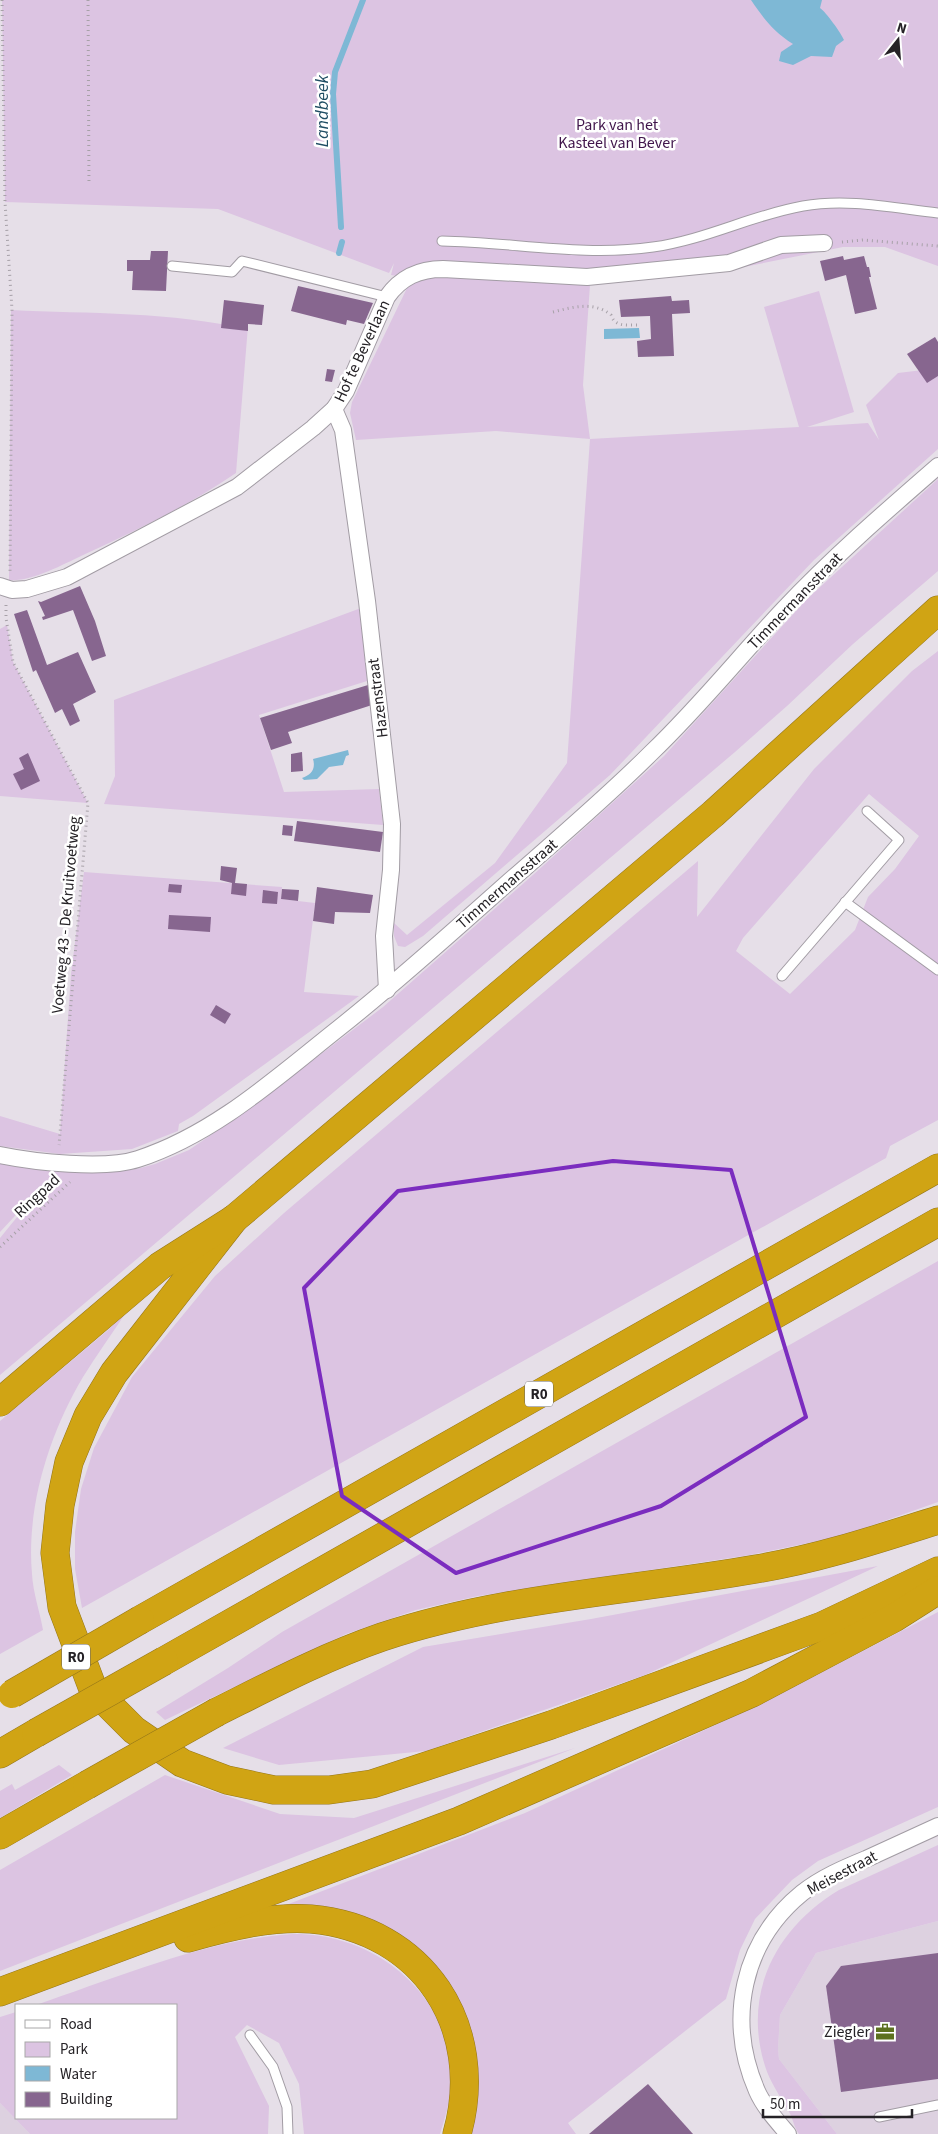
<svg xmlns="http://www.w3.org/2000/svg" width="938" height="2134" font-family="'Source Sans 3',sans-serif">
  <rect width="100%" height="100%" fill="#e6dfe8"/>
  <g fill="#ddd1e0">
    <polygon points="938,1921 938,2134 837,2134 779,2059 778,2049 780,2015 816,1953"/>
    <polygon points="0,2103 30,2134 0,2134"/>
  </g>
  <g fill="#dcc4e2" fill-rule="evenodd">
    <polygon points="2,0 938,0 938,266 885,247 843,247 744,267 655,278 502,281 590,285 583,385 590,439 799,427 764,307 819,291 854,412 807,427 868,423 879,440 866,405 898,373 923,370 938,356 938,449 814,560 610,775 423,936 405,947 398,946 394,936 394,923 407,935 495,863 567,763 590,439 496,431 356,440 350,413 352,402 408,286 416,279 391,275 394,263 389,273 218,209 5,202"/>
    <path d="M11 310C88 314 173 311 248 330V326L236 473C188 506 135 531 81 556 62 565 31 582 9 580Z"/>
    <polygon points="938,479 938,571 853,644 787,706 735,752 0,1375 0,1238 40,1189 0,1232 0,1163 96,1172 137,1169 155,1164 189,1150 246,1111 383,1007 534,874 664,756 806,600"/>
    <polygon points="361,608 367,681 259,715 284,792 379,789 383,825 104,804 115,776 114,700"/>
    <polygon points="7,625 13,662 88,803 0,796 0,629"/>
    <path d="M938 651V1120L890 1146 886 1158 82 1608 75 1569V1532L81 1489 94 1448 132 1377 215 1276 284 1213 698 861 697 917 814 769 912 671ZM869 794 919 836 895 869 868 897 855 930 790 994 736 951 743 938Z"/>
    <polygon points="84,872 282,887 281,899 315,903 304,992 359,996 193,1116 179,1124 178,1131 132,1149 60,1154 0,1146 0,1116 60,1134 71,974"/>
    <polygon points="938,1261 938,1502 842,1536 750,1555 478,1596 416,1610 346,1634 165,1720 156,1712 228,1668 282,1632"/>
    <path d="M125 1314C111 1335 96 1356 83 1377 49 1434 26 1508 32 1574 33 1593 40 1612 43 1630L0 1654V1421L107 1331Z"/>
    <polygon points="878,1566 645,1675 426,1751 279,1765 223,1748 423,1647 591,1619"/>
    <polygon points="938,1612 938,1807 818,1861 792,1880 755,1919 740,1950 726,1999 568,2123 576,2134 469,2134 473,2120 478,2083 476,2050 464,2012 446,1978 423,1953 318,1908 286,1905 525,1813 761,1704"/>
    <polygon points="575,1748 0,1971 0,1870 165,1775 280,1814 354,1818"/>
    <polygon points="59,1765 72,1775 0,1818 0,1791 12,1784 15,1790"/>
    <path d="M938 1845V1921L816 1953 780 2015 778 2049 779 2059 837 2134H799C794 2128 793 2118 788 2110 780 2096 770 2082 765 2066 742 1993 776 1928 839 1890Z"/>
    <path d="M293 1934C377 1933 455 1997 451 2085 450 2102 445 2118 440 2134H304L299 2084 279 2043 247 2025 235 2037 269 2106 268 2134H30L0 2103V2017L16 2012V2118H176V2005H36C116 1978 208 1939 293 1934Z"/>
  </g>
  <g fill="#7eb8d5">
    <path d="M751 0H822L820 8C826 12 841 33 844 40L836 46 832 57 811 56 793 65 779 61 781 52 793 44C773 31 764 19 751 0Z"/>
    <polygon points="639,328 640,338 604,339 604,329"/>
    <path d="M348 750 349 755 346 756 343 765 329 767 317 779 304 780 302 778C311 775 316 769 313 759Z"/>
  </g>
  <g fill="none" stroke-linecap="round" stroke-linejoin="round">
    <g stroke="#7eb8d5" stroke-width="6">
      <polyline points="341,227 333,94 335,72 363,0"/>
      <polyline points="339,253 342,242"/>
    </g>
  </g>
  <g fill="#87668f">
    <polygon points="151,251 168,251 166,291 132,290 133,271 127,271 127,260 150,260"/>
    <polygon points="843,256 844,260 864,256 867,267 869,267 871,277 869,277 877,309 855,314 846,275 825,281 820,261"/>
    <polygon points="298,286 373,303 364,324 347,320 346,325 291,311"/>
    <polygon points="671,296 672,301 689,300 690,313 672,314 674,356 638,357 637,341 651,339 650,316 621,317 619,300"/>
    <polygon points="224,300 264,305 262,325 248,324 248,331 221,328"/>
    <polygon points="935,337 938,342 938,376 927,383 907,354"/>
    <polygon points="327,369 335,370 332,382 325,381"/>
    <polygon points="80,586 95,621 106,656 92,661 73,610 43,620 42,617 45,616 38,601 41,602"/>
    <polygon points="27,610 47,665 78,652 96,692 73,704 80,721 70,726 62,709 55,713 36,670 33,672 14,614"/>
    <polygon points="368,685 372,705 288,732 292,743 271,750 260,718"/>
    <polygon points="302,752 303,771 291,772 291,754"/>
    <polygon points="28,753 40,781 21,790 13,774 24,769 19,758"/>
    <polygon points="297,821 383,832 380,852 294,841"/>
    <polygon points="283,825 293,826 292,836 282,835"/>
    <polygon points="221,866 237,868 235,883 247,884 246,896 231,894 232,883 220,880"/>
    <polygon points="169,884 182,885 181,893 168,892"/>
    <polygon points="317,887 373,895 370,913 335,912 334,924 313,921"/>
    <polygon points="282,889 299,890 298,901 281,899"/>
    <polygon points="263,890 278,892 277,904 262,903"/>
    <polygon points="169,915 211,917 210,932 168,929"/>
    <polygon points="216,1005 231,1014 225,1024 210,1015"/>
    <polygon points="938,1953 938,2079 841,2092 826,1986 841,1966"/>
    <polygon points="648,2084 693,2134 589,2134"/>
  </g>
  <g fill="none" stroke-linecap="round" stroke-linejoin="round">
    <g stroke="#a29ca4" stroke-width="11">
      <g id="service">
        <path d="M442 241C512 242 583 257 653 247 705 240 752 215 803 206 848 198 893 208 938 213"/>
        <polyline points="172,266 232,272 242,261 387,297"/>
        <polyline points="845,902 938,970"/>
        <polyline points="782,976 899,840 867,811"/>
        <polyline points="250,2035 273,2067 287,2107 288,2134"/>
        <polyline points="879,2117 938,2105"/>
      </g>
    </g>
    <g stroke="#a29ca4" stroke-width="18">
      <g id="minor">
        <polyline points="334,409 343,430 367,601 392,824 391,870 384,936 387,990"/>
        <path d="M0 586 12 590 27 589 67 577 237 487 313 428 334 409 346 391 387 297C401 277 419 269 443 269L587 277 729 263 781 245 824 243"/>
        <path d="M0 1155C34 1162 105 1170 138 1159 215 1134 277 1077 339 1028 396 983 450 934 504 886 554 842 605 799 652 752 699 707 739 657 783 610 832 558 885 512 938 466"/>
        <path d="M788 2134C777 2121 764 2107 757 2091 726 2020 742 1942 802 1893 821 1878 844 1868 866 1859 890 1848 914 1837 938 1826"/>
      </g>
    </g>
    <g stroke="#94761a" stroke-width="29">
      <g id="motorway">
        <polyline points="234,1219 114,1373 88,1416 69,1462 60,1505 55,1553 62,1607 93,1689 134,1730 182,1763 227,1780 274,1790 329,1790 372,1784 551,1725 822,1626 938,1571"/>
        <polyline points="0,1402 160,1266 234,1219 713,814 938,610"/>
        <polyline points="140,1620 938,1168"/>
        <polyline points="164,1661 938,1222"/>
        <path d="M217 1712C271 1685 324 1657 382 1637 503 1597 631 1591 756 1569 818 1559 878 1539 938 1520"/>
        <polyline points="0,1754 36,1733"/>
        <polyline points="0,1835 87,1785"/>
        <path d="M188 1938C227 1927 271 1916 311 1919 423 1929 487 2027 457 2134"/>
        <polyline points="0,1992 459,1821 752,1693 894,1618 938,1590"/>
      </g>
    </g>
    <g stroke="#a7a1a8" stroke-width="3" stroke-dasharray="1 4" stroke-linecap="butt">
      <polyline points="2,0 5,202 12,310 10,572"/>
      <polyline points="88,0 89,185"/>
      <polyline points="842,242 863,240 938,246"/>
      <path d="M553 312C573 307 594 301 611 315 615 327 626 325 637 325"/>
      <polyline points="6,605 6,618 13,662 88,803 59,1145"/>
      <polyline points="0,1247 70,1182"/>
    </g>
    <use href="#service" stroke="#fff" stroke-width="9"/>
    <use href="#minor" stroke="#fff" stroke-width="16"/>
    <use href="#motorway" stroke="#d0a414" stroke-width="28"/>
    <g stroke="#94761a" stroke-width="29" stroke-linecap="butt">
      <g id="motorway-bridge">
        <polyline points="12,1694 140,1620"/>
        <polyline points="36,1733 164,1661"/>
        <polyline points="87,1785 217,1712"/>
      </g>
    </g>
    <use href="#motorway-bridge" stroke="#d0a414" stroke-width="28"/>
  </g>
  <path fill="none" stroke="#7b2cbf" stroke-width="4" stroke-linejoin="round" d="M613 1161 731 1170 806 1417 661 1506 456 1573 342 1496 304 1288 398 1191Z"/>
  <defs>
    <g id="office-bare" transform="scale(1.5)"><path d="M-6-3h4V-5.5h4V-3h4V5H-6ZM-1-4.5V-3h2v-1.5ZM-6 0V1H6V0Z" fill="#5d711f" stroke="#fff" stroke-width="2.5" paint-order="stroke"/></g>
  </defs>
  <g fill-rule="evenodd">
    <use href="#office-bare" x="885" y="2032"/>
  </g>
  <g text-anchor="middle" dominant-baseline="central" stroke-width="5" stroke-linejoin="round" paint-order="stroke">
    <g fill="#fff" stroke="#666467" stroke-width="1">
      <rect x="525" y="1381.5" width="28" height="25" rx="4"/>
      <rect x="62" y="1644.5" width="28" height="25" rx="4"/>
    </g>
    <g font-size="15" font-weight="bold" fill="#252226">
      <text x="539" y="1394">R0</text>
      <text x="76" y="1657">R0</text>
    </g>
    <g font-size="16" fill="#40154b" stroke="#fff">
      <text x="617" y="125">Park van het<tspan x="617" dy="18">Kasteel van Bever</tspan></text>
    </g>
    <g font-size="16" fill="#252226" stroke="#fff">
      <text transform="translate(362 351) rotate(-65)">Hof te Beverlaan</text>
      <text transform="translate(795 601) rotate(-46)">Timmermansstraat</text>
      <text transform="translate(378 698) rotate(-97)">Hazenstraat</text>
      <text transform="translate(507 884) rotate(-41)">Timmermansstraat</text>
      <text transform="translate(66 915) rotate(-85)">Voetweg 43 - De Kruitvoetweg</text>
      <text transform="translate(37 1196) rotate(-43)">Ringpad</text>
      <text transform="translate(842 1873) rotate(-28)">Meisestraat</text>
    </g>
    <g font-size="16" fill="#252226" stroke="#fff" text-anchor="end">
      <text x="870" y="2032">Ziegler</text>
    </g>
    <g font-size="18" font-style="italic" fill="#1f4d63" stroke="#fff">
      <text transform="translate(322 111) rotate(-90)">Landbeek</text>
    </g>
  </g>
  <rect x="15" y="2004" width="162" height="115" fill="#ffffff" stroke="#a8a7a8"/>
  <rect x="25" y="2020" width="25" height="8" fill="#ffffff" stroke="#a8a7a8"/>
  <text x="60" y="2029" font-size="15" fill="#252226">Road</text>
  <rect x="25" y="2042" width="25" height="15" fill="#dcc4e2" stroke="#a8a7a8"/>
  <text x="60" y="2054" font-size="15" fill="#252226">Park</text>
  <rect x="25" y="2066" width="25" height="15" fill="#7eb8d5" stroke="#a8a7a8"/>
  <text x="60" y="2079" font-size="15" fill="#252226">Water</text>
  <rect x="25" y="2092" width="25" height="15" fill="#87668f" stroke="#a8a7a8"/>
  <text x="60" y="2104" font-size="15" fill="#252226">Building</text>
  <g transform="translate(898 40) rotate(17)" stroke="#ffffff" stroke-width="4" paint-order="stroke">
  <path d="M0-4L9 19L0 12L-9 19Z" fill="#252226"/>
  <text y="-8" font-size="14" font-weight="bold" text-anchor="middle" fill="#252226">N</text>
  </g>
  <path d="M763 2109v8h149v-8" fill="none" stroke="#252226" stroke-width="2.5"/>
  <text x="770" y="2109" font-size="15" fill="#252226" stroke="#ffffff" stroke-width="4" paint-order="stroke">50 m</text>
</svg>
